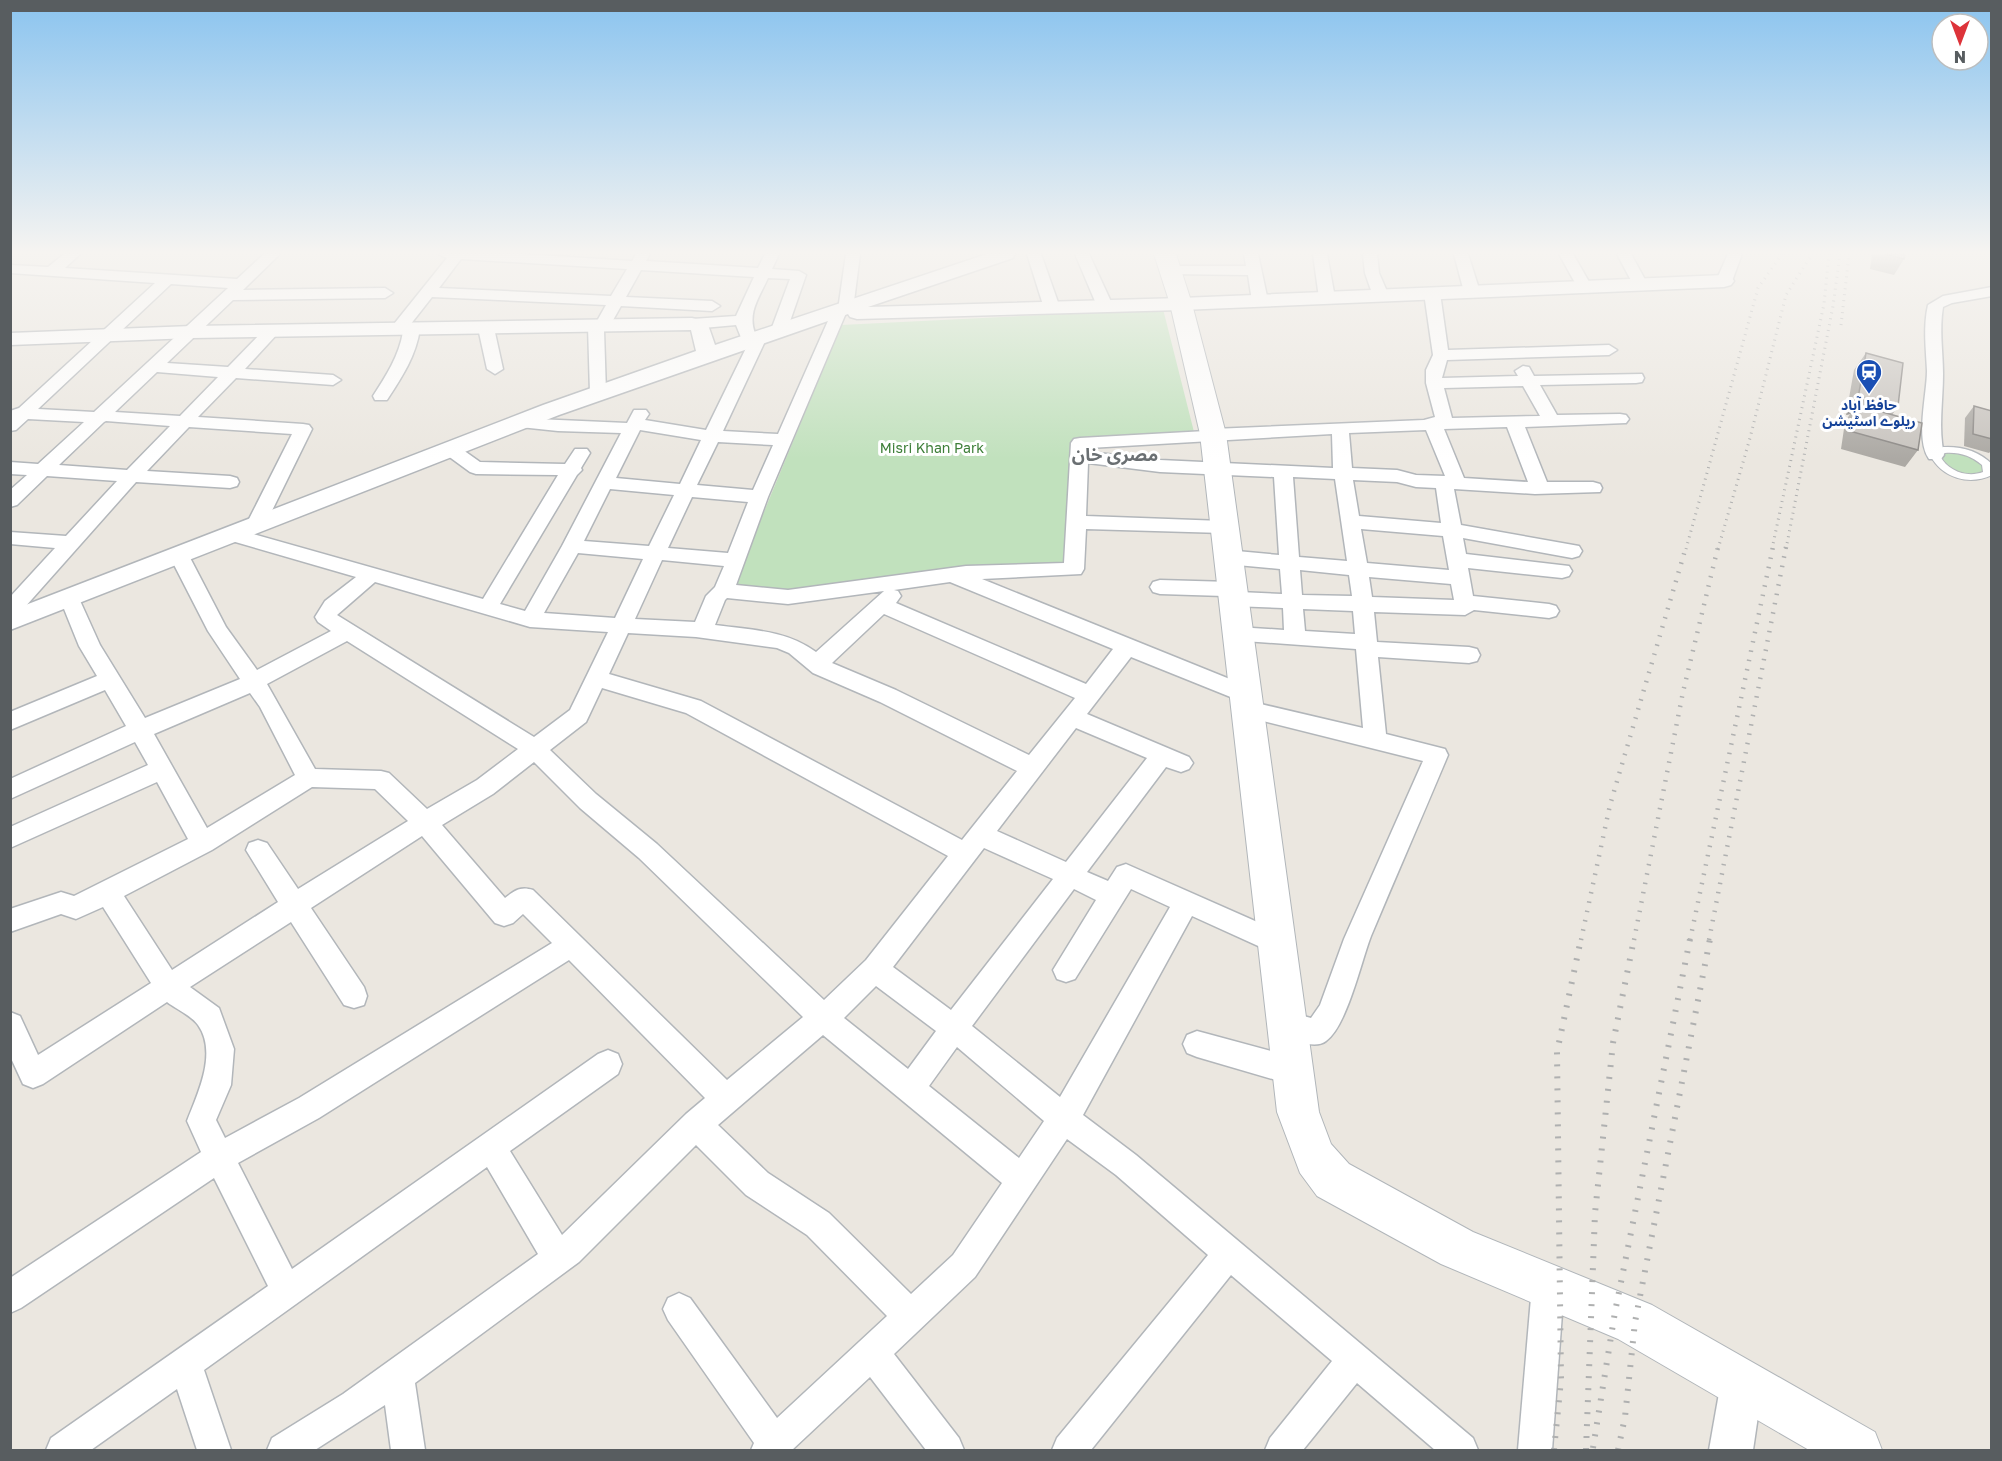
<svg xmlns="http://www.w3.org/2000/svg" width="2002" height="1461" font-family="'Golos Text','Noto Sans Arabic',sans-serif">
  <rect width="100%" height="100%" fill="#ebe7e0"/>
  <g fill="#c1e1bd">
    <polygon points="1163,309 1194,432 1077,440 1068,565 802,591 733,587 841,325"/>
    <path d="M1945 452 1965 453 1982 464 1983 471C1969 480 1953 470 1941 461V454Z"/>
  </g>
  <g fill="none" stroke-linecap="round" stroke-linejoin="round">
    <g stroke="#b2b6ba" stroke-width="2">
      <path id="service" d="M1943 447C1961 446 1979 451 1992 464V475C1969 486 1942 478 1930 455ZM1945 453C1960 452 1971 456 1982 465L1983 472C1967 478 1948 471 1940 456Z"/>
    </g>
    <g stroke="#b2b6ba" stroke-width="3">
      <g id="minor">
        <path d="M64 254H80L65 268 237 279 264 254H280L243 290 385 288 393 293 385 298 233 300 167 363 228 367 266 328 272 326 280 331 245 369 333 375 341 380 333 385 236 378 198 417 303 424 309 425 312 429 264 527 257 529 250 527 247 523 292 434 189 427 147 471 230 476 237 478 239 482 237 486 230 488 136 482 17 616 10 618V597L55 548 10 544V532L66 536 117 481 47 476 17 505 10 507V490L27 475 10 474V462L38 464 84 422 28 419 16 430 10 431V411L19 408 155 283 10 273V265L48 267ZM171 284 228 288 94 412 38 409ZM157 372 218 377 180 416 115 412ZM104 422 106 421 170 426 127 470 59 465Z"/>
        <path d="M438 254H523L632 261 636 254H650L646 261 758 268 765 254H779L772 269 799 271 806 275 787 330 779 335 771 330 790 279 768 278C760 296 747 313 755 333L765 334 767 337 723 431 778 434 831 314 838 310 846 254H860L853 309 846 313 768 497 736 585 788 590 966 566 1064 563 1071 443 1074 439 1080 438 1206 431 1213 429 1424 420 1435 417 1426 383V370L1433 355 1424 293 1432 288 1440 293 1448 350 1609 345 1617 350 1609 355 1447 360 1442 378 1518 376 1515 371 1523 366 1529 367 1534 376 1642 374 1644 378 1642 382 1636 383 1540 385 1557 415 1620 414 1626 415 1629 419 1626 423 1525 427 1547 482H1593L1600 484 1602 488 1600 492 1535 494 1454 489 1461 525 1579 546 1582 551 1579 556 1572 558 1463 538 1466 554 1569 566 1572 571 1569 576 1562 578 1468 568 1473 596 1549 604 1556 606 1559 611 1556 616 1549 618 1474 610 1465 615 1374 612 1377 642 1469 647 1477 649 1480 655 1477 661 1469 663 1378 657 1386 734 1445 749 1448 755C1423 815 1396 876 1371 936 1361 962 1347 1026 1326 1041 1315 1050 1290 1039 1278 1034L1274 1025 1278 1016 1288 1012 1311 1018 1320 1005 1344 939 1423 761 1239 715 1236 709 1243 702 1131 657 1087 714 1189 757 1193 763 1189 769 1181 772 1166 767 1087 872 1108 881 1117 867 1126 864 1287 935 1291 943 1287 951 1278 955 1192 916 1083 1115 1136 1155 1473 1438 1478 1450H1435L1357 1383 1303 1450H1265L1270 1438 1332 1361 1231 1275 1091 1450H1052L1057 1438 1208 1255 1116 1175 1067 1139 975 1277 894 1354 959 1438 964 1450H926L870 1377 792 1450H751L754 1443 668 1320 663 1309 668 1298 679 1293 690 1298 777 1418 887 1316 807 1235 746 1195 696 1145 579 1262 415 1383 425 1450H391L385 1405 315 1450H267L272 1438 343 1394 538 1254 487 1167 204 1370 231 1450H197L177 1389 91 1450H46L51 1438 268 1286 214 1178 21 1308 10 1313V1278L201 1152 187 1121C197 1095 218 1053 198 1025 192 1016 176 1009 167 1002L43 1084 33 1088 23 1084 10 1056V1012L20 1016 38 1055 151 983 103 907 76 919 61 914 10 932V909L61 892 74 896 188 839 157 782 10 848V827L148 765 135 742 10 799V779L126 726 105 690 10 730V712L97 676 79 646 60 599 63 594 70 592 77 594 100 645 145 718 240 679 208 631 169 555 172 550 179 548 186 550 226 627 257 670 331 631 318 622 315 617 325 601 356 577 225 539 222 534 225 529 232 528 483 599 558 475 476 474 470 472 444 453 441 449 444 445H456L480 462 565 464 575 449H587L590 453 581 468 582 470 577 475 500 604 525 611 562 546 621 433 558 431 520 427 514 426 511 422 514 418 627 423 634 410H646L649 414 645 420 706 430 748 344 742 340 736 325 692 329 684 324 692 319 736 316 754 277 641 270 626 297 712 301 720 306 712 311 621 306 608 329 604 330 606 393 604 397H592L590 393 588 326 590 323 597 321 606 305 432 297 410 325 418 326 420 329C416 356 402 377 387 400H375L373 396C386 376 399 356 403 332H392L390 329 447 258ZM461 259 627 269 611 296 439 288ZM1523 386 1540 416 1452 418 1444 388ZM1507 427 1528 482 1464 478 1444 429ZM640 430 701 440 680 484 616 478ZM1426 430 1445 476 1416 475 1397 470 1352 468 1349 433ZM1332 434 1333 468 1160 460 1089 452V448ZM718 442 773 445 753 490 697 485ZM1088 463 1160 472 1274 477 1279 555 1226 550 1219 552 1216 557 1219 562 1226 564 1280 569 1282 594 1239 592 1241 589 1238 584 1231 582 1160 580 1153 582 1150 587 1153 592 1160 594 1224 596 1222 599 1225 604 1232 606 1283 608 1284 630 1237 627 1230 630 1227 635 1230 640 1356 649 1363 728 1248 701 1255 694 1252 688 982 579 1081 574 1084 569 1086 529 1223 533 1230 531 1233 527 1230 523 1223 521 1086 516ZM1293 477 1335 479 1347 561 1299 557ZM1353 480 1397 482 1416 487 1436 488 1441 523 1359 516ZM610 489 674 495 649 546 584 541ZM692 497 748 502 728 553 668 548ZM1361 529 1443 536 1449 570 1367 563ZM578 553 643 559 615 618 544 613ZM662 560 724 566 715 587 706 596 695 622 635 619ZM1300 570 1349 575 1352 596 1302 595ZM1369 577 1451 584 1454 600 1372 597ZM375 582 530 627 608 632 570 710 534 737 337 615ZM950 582 1113 649 1086 684 896 603 901 596 898 591 894 590ZM884 591 816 652C786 630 751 630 715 625L725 600 727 598 788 604ZM1303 609 1353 611 1355 634 1305 631ZM884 614 1075 698 1029 755 896 690 832 663ZM628 633 696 637 777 648 789 653 813 673 880 702 1017 771 962 840 701 701 609 674ZM347 641 518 749 477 780 427 809 389 773 381 771 315 769 267 684ZM602 688 686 713 948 856 866 960 824 1000 657 844 596 794 550 750 586 722ZM250 693 260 707 295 775 207 828 154 734ZM1076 728 1147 758 1066 862 997 831ZM534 762 580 808 639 858 803 1017 727 1080 533 890C521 886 515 890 505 898L442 825 493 794ZM312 787 375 789 408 821 298 889 267 843 258 840 249 843 246 850 278 902 172 970 124 896 212 850ZM422 836 495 923 504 926 513 923 523 914 552 943 299 1098 225 1138 216 1120 231 1085 234 1049 219 1008 190 987 291 922 344 1005 354 1008 364 1005 367 996 364 987 311 908ZM984 848 1053 879 951 1010 893 967ZM1074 889 1096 900 1053 970 1057 979 1066 982 1075 979 1131 889 1170 907 1060 1097 972 1026ZM569 960 705 1098 686 1114 562 1235 510 1151 618 1074 622 1064 618 1054 608 1050 598 1054 292 1269 238 1163 319 1118ZM876 986 936 1031 908 1069 844 1018ZM823 1035 1002 1183 953 1255 911 1294 829 1213 768 1173 718 1125ZM957 1047 1044 1121 1019 1158 929 1086Z"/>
        <polygon points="1027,254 1041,254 1060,308 1057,311 1047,311 1044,308"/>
        <polygon points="1075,254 1089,254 1113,306 1110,309 1100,309 1097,306"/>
        <polygon points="1244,254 1258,254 1268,301 1265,304 1260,306 1252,301 1248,275 1170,274 1163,270 1170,266 1246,266"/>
        <polygon points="1313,254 1327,254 1335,298 1332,301 1322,301 1319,298"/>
        <polygon points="1363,254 1377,254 1379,273 1389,296 1386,299 1376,299 1373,296 1365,273"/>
        <polygon points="1454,254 1468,254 1480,292 1477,295 1467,295 1464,292"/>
        <polygon points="1559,254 1573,254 1592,287 1589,290 1579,290"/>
        <polygon points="1617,254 1631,254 1648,285 1645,288 1635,288"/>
        <polygon points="1728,254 1742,254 1732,281 1724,286 1716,281"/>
        <path d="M1992 287V296L1952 303 1943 307C1939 330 1943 351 1943 374 1943 401 1938 428 1944 455L1941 459H1929C1915 439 1927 394 1927 371 1926 348 1923 327 1928 305L1943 296Z"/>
        <polygon points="486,323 494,328 503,369 495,374 487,369 478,328"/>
        <polygon points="1197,1031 1293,1057 1303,1061 1307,1071 1303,1081 1293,1085 1197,1057 1187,1053 1183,1044 1187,1035"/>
        <polygon points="1548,1270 1559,1275 1564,1286 1552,1450 1518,1450 1532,1286 1537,1275"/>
      </g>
    </g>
    <g stroke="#b2b6ba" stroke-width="3">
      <g id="tertiary">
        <polygon points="987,254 1015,254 1013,258 868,307 1181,298 1724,275 1731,277 1734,281 1731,285 1724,287 1181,310 857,319 850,317 848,314 559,415 10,630 10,611 543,405 696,351 691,330 192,338 10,345 10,333 192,326 692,318 707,322 715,345"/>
        <polygon points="1742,1361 1757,1367 1763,1382 1753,1450 1709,1450 1721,1382 1727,1367"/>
      </g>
    </g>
    <g stroke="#b1b6ba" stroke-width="2">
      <polygon id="secondary" points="1154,254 1176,254 1192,304 1226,434 1319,1112 1331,1144 1349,1164 1473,1232 1652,1305 1875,1432 1882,1450 1809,1450 1618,1339 1441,1264 1317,1196 1300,1173 1277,1112 1200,434 1170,304"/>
    </g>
    <use href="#service" fill="#fff" fill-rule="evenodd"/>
    <use href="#minor" fill="#fff" fill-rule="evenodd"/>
    <use href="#tertiary" fill="#fff" fill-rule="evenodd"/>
    <use href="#secondary" fill="#fff" fill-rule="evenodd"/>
    <g stroke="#afb0b0" stroke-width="3" stroke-dasharray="1 5" stroke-linecap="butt">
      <polyline points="1841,325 1849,255"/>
      <polyline points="1686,549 1758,288 1782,254"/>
      <polyline points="1718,549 1750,438 1786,295 1812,254"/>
      <polyline points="1772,549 1824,304 1829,254"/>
      <polyline points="1786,549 1833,306 1840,254"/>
    </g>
    <g stroke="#afb0b0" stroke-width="4.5" stroke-dasharray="1.5 8" stroke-linecap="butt">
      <polyline points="1581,940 1610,805 1686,547"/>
      <polyline points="1634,940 1683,692 1718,547"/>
      <polyline points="1690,940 1773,547"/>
      <polyline points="1709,940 1786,547"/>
    </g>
    <g stroke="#afb0b0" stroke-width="6" stroke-dasharray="2 10" stroke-linecap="butt">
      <polyline points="1593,1448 1615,1312 1690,939"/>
      <polyline points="1554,1450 1561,1380 1557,1052 1581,939"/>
      <polyline points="1586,1450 1595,1213 1613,1043 1634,939"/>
      <polyline points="1618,1450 1625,1417 1635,1322 1710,939"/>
    </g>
  </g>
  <g fill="#aca9a4">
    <polygon points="1872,254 1905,254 1904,259 1894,275 1870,269"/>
    <polygon points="1866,353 1898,406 1892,415 1918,450 1905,467 1841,449 1845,422 1850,414 1846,415 1854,370"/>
    <polygon points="1974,406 1992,411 1992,450 1989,453 1964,446 1965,418"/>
  </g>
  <polygon fill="#8c8986" points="1863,397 1850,414 1846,415 1858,398"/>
  <g fill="#c8c4bf" stroke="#8c8986" stroke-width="1.5">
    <polygon points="1885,254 1905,254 1904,259"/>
    <polygon points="1866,353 1903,363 1898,406 1863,397 1858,398"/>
    <polygon points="1857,405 1922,423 1918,450 1853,432"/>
    <polygon points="1974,406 1992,411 1992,439 1973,434"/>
  </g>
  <linearGradient id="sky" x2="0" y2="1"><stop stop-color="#8bc4ef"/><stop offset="0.55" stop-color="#f6f4f1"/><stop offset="1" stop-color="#f6f4f1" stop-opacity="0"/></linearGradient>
  <rect width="2002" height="459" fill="url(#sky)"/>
  <defs>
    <g id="station-pin" transform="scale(1.35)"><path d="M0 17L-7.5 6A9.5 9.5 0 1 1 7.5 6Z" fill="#1a4fb4" stroke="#fff"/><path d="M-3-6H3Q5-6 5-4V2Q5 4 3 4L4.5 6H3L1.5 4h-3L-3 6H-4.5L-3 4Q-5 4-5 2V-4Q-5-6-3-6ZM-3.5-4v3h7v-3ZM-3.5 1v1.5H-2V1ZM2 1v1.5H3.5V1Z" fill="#fff"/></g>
  </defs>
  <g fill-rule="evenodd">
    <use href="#station-pin" x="1869" y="372"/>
  </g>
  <g text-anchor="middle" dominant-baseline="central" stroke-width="6" stroke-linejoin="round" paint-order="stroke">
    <g font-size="14" font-weight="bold" fill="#164399" stroke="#fff">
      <text x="1869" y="404">حافظ آباد<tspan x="1869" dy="16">ریلوے اسٹیشن</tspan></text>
    </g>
    <g font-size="14" fill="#3e7f39" stroke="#fff">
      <text x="932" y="447">Misri Khan Park</text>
    </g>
    <g font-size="18" font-weight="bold" fill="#6a6f72" stroke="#fff">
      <text x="1115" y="454">مصری خان</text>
    </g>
  </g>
  <rect width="2002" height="1461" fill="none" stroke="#585d60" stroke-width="24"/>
  <g transform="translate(1960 42) rotate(180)"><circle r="28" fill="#ffffff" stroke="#bcbebf" stroke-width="1.5"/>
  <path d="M0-4.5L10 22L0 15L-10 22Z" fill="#dd333a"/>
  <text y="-9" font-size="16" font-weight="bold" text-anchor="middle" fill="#585d60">N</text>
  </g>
</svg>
